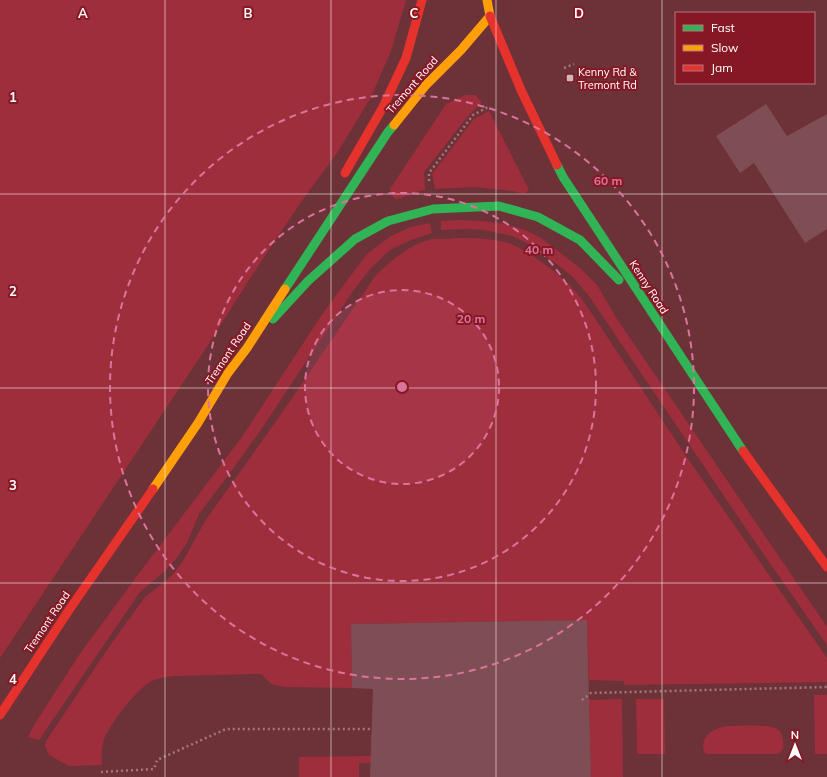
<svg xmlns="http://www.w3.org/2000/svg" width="827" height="777" font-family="Mulish,sans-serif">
  <rect width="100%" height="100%" fill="#6d3138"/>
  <g fill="#9f2e3c">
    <polygon points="0,0 406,0 391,51 370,99 337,153 301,202 256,269 206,348 0,658"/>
    <polygon points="466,95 475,95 482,102 468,116 424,172 425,190 422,190 397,199 393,197 390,189 446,104"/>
    <polygon points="489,111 529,190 524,194 512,191 475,187 435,189 432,174 474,119"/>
    <polygon points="461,220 483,221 505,224 525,230 541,238 580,268 597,285 617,319 827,627 827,645 749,533 589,296 573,277 554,262 531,245 512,236 485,230 466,229 441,230 441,221"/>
    <polygon points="430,223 432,233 411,240 390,250 371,268 353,291 260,431 230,473 199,514 187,543 176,559 164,572 140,592 39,740 28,737 36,722 79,655 140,572 242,437 321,316 348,279 368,253 391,236 411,227"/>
    <path d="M456 238C474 238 494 238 511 244 531 252 562 276 576 292 582 299 587 307 592 314L688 459 827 658V682L624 685V681L589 680 587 620 351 624 352 688 285 687C271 685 270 683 261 674L174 676C165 677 157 678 150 682 136 690 106 728 103 743 101 750 102 758 102 765L69 766 49 755 45 746 46 741 111 644 145 597 167 580 174 573 183 561 205 521 277 420 376 275C392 260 412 242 434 239 442 239 449 239 456 238Z"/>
    <polygon points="814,695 827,695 827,754 815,754"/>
    <polygon points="622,699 623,777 591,777 589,700"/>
    <polygon points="636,699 664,699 665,754 637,754"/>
    <path d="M727 726C738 726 765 724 775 728 780 730 783 735 783 740 784 746 784 750 778 754H707L704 752C700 735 713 729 727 726Z"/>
    <polygon points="371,756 371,763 359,763 359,777 299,777 299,757"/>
  </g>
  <g fill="#7e4e54">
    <polygon points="766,104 787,136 827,114 827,229 805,243 754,163 740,173 716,136"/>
    <polygon points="587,620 591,777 370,777 373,689 352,688 351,624"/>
  </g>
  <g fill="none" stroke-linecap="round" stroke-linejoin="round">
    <g stroke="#a3787d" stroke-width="2.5" stroke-dasharray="2 3" stroke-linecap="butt">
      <polyline points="564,68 574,64"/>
      <polyline points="429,181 429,173 473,115 490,106"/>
      <polyline points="582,700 591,693 827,687"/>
      <polyline points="101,772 154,769 157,760 226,729 372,729"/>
    </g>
    <g stroke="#30b455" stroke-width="9">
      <polyline points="557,165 563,177 743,451"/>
      <polyline points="285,289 388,132 394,125"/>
      <polyline points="273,319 308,281 355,239 388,221 433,209 499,206 538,217 580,240 619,280"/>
    </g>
    <g stroke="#ff9f0a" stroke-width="9">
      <polyline points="394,125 426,85 461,50 490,16 487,0"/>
      <polyline points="153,489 198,423 228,373 247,348 285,289"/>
    </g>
    <g stroke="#e5322d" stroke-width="9">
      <polyline points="490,16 521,90 557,165"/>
      <polyline points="345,173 383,107 406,58 422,0"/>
      <polyline points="743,451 827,567"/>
      <polyline points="0,715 69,610 153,489"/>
    </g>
  </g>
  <path fill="none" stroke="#fff" stroke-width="1" stroke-opacity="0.55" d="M165 0V777M331 0V777M496 0V777M662 0V777M0 194H827M0 388H827M0 583H827"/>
  <circle cx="402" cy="387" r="97" fill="#da749d" fill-opacity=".12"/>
  <g fill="none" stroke="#da749d" stroke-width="2" stroke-dasharray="7 5">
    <circle cx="402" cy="387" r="97"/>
    <circle cx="402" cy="387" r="194"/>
    <circle cx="402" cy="387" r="292"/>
  </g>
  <rect fill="#ccb7b9" stroke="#861825" stroke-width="1.5" x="566" y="74" width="8" height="8" rx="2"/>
  <g text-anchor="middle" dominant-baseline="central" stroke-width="4" stroke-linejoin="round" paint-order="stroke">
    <g font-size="11" fill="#fff" stroke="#861825" text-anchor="start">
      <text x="578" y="72">Kenny Rd &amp;<tspan x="578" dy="13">Tremont Rd</tspan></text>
    </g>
    <g font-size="11" fill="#fff" stroke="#861825">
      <text transform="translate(412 85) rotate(-49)">Tremont Road</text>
      <text transform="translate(649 287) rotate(57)">Kenny Road</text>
      <text transform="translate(228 353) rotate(-56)">Tremont Road</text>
      <text transform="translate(47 622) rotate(-56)">Tremont Road</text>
    </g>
  </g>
  <g font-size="13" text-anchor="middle" font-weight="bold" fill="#fff" stroke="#861825" stroke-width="4" stroke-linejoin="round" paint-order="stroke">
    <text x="83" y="18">A</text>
    <text x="248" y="18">B</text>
    <text x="414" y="18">C</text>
    <text x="579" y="18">D</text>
    <text x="13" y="102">1</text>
    <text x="13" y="296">2</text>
    <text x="13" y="490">3</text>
    <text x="13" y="684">4</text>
  </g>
  <circle cx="402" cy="387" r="6" fill="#da749d" stroke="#861825" stroke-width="2"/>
  <g font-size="12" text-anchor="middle" font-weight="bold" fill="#da749d" stroke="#861825" stroke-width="4" stroke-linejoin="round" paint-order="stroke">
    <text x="608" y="185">60 m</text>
    <text x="539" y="254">40 m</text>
    <text x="471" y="323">20 m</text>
  </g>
  <rect x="675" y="12" width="140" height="72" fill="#861825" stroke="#b6747c"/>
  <rect x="683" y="25" width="20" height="6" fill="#30b455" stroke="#b6747c"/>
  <text x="711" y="32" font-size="12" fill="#ffffff">Fast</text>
  <rect x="683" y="45" width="20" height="6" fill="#ff9f0a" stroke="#b6747c"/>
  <text x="711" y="52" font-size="12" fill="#ffffff">Slow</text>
  <rect x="683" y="65" width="20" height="6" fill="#e5322d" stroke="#b6747c"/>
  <text x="711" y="72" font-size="12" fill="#ffffff">Jam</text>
  <g transform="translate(795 745)" stroke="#861825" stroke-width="3" paint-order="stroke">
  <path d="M0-3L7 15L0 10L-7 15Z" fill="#ffffff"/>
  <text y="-6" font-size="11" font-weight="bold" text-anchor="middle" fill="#ffffff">N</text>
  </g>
</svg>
